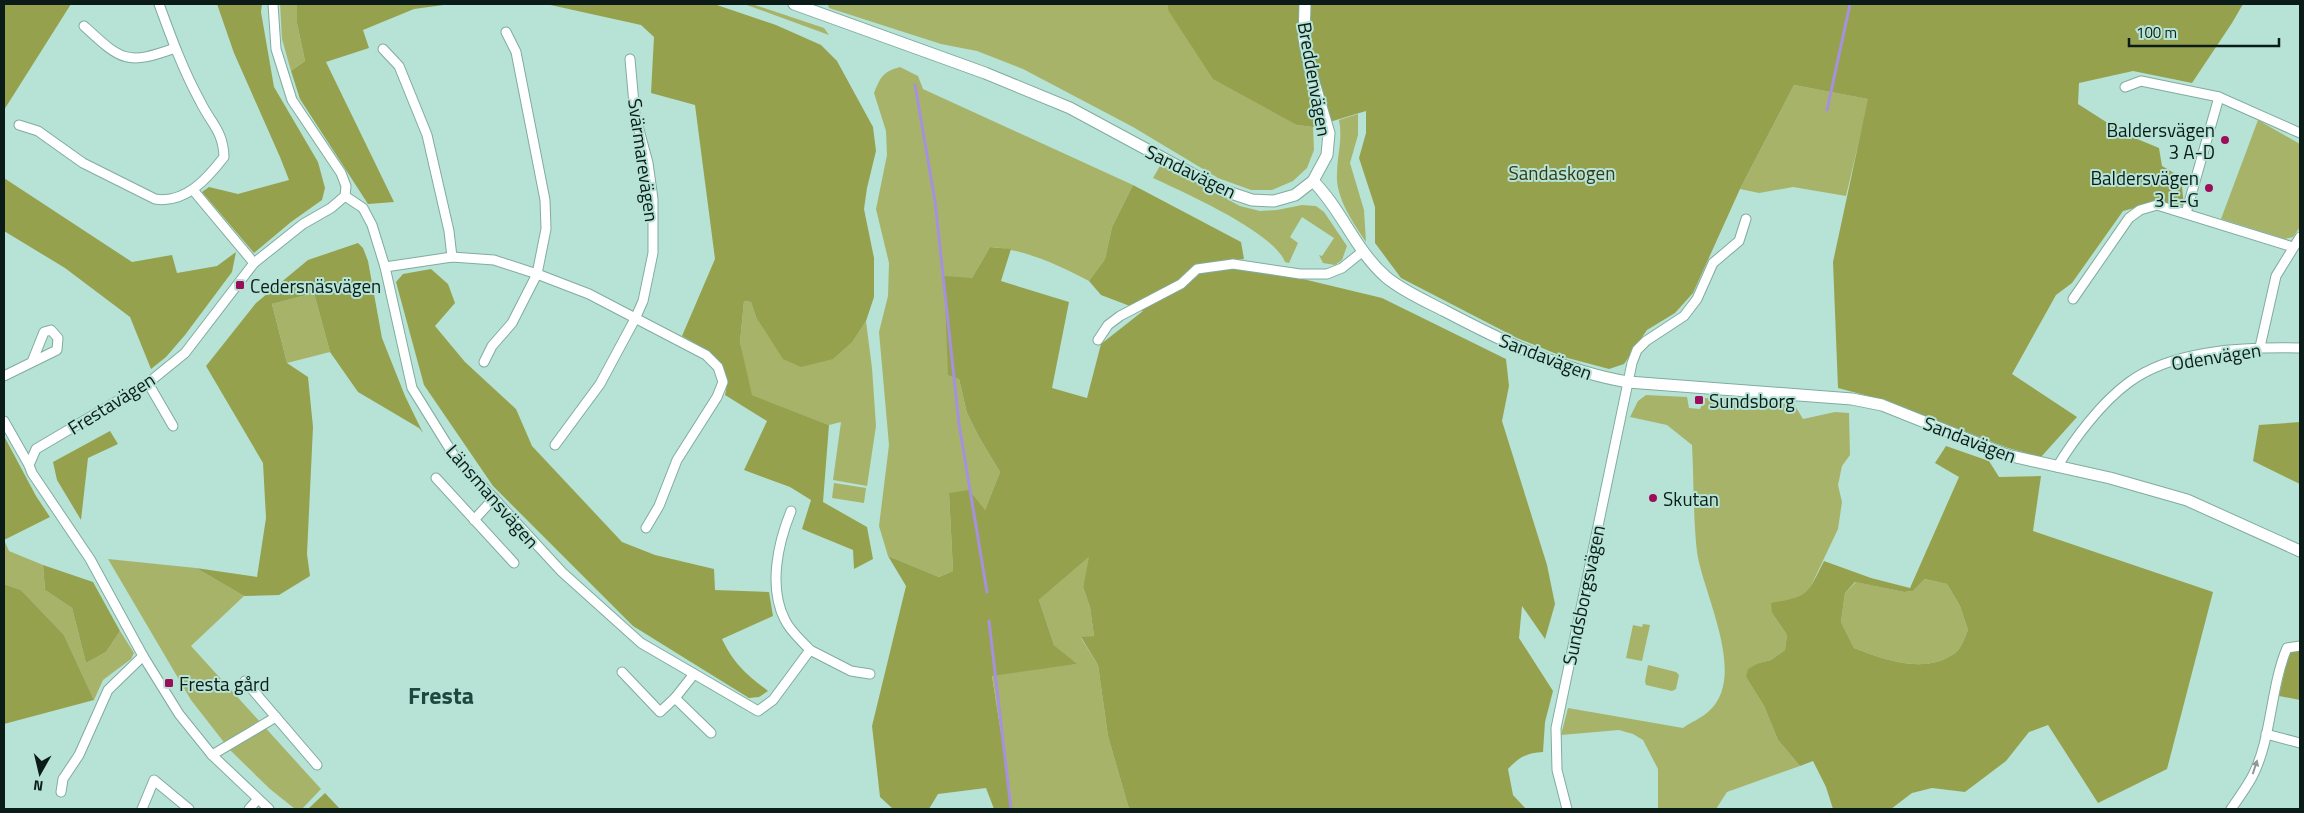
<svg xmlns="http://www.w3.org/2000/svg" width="2304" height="813" font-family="'Titillium Web',sans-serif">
  <rect width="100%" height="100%" fill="#b6e3d6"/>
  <g fill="#a8b36a">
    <polygon points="280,4 297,4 297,23 305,61 291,71 282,39"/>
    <polygon points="744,4 752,4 824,28 829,35"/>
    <polygon points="828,4 1167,4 1168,10 1297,125 1313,127 1314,150 1307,168 1293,181 1272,190 1251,190 1218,178 1133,127 1023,69 977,51 941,44 829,8"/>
    <path d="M900 67 918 76 923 89 1133 185 1112 227 1105 259 1089 281C1059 265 1024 249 990 247L972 278 959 379 967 413 979 437 1000 472 985 510 949 493 953 571 939 577 888 556 879 526 889 445 879 332 888 296 889 263 876 209 887 155 886 131 874 93C881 76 883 72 900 67Z"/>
    <polygon points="1794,85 1869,99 1846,196 1793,187 1759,193 1740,189"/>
    <path d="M1358 114V135L1350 163 1364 210 1366 242C1354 224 1335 197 1337 174 1337 155 1343 140 1339 120Z"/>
    <polygon points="2258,120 2300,144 2300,227 2293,237 2285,239 2221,219"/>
    <path d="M1161 164 1240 206 1260 211 1277 210 1302 205 1316 206 1324 212 1347 246 1342 260 1335 265 1323 263 1319 255 1322 256 1334 238 1302 217 1290 237 1298 243 1289 263 1285 262C1274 232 1183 192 1153 178Z"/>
    <polygon points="314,293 330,352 287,363 272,304"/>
    <polygon points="744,301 751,302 756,317 853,341 866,321 872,368 876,426 867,486 833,480 841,422 829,425 751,395 740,342"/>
    <path d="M1646 395 1687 397 1689 408 1700 409 1705 398 1794 404 1803 419 1835 412 1849 413 1850 455 1842 466 1838 485 1842 502 1838 529 1809 590 1800 598 1772 613 1787 635 1785 650 1771 660 1759 663 1746 677 1764 706 1778 740 1800 766 1727 792 1716 809H1658V769L1643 740 1633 734 1619 730 1561 735 1568 708 1683 728C1691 722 1702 718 1709 711 1748 676 1703 594 1697 552 1693 517 1694 481 1692 445L1667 425 1630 417 1638 401Z"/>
    <polygon points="834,483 866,488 864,503 832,498"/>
    <polygon points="4,540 9,551 43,565 45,590 72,608 86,663 106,652 120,631 134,653 131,659 103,680 94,700 64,635 21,590 4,584"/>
    <polygon points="1090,556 1083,587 1090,607 1094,636 1081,638 1098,665 1108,736 1129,809 1013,809 992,675 1076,664 1054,645 1039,600"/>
    <polygon points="108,559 196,568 244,596 191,646 321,789 302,809 295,809 270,789 230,750 191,700"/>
    <path d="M1925 579 1947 584 1960 606 1968 630C1965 637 1961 649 1955 653 1925 675 1885 660 1854 648L1841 622 1845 593 1856 582 1904 592 1913 591Z"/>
    <polygon points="1643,624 1650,625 1642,661 1626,658 1633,625 1642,627"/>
    <polygon points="1648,665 1676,672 1679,675 1676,689 1672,691 1646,685 1645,681"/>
  </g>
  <g fill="#96a14e" fill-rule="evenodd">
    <polygon points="4,4 71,4 4,110"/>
    <polygon points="217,4 262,4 261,12 274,87 318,162 325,188 322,200 291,222 254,253 202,192 209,187 238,194 289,180 280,157 234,53"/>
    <polygon points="297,4 451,4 414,9 363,30 369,48 326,62 394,202 368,204 300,99 291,71 305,61 297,23"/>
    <path d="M546 4H714L776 25 821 45 837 61 873 127 876 151 867 188 864 209 874 258V297L866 321 853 341 833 359 801 367 783 359 756 317 751 302 744 301 740 342 752 395 829 425 823 502 867 527 873 559 854 569 853 550 802 529 811 500 790 487 744 470 767 421 725 395C734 362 707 350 682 336L715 259 695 105 651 93 654 37 641 25Z"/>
    <polygon points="1167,4 2243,4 2232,23 2192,83 2133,71 2079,83 2078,104 2125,134 2159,148 2162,166 2181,177 2184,206 2158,202 2123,211 2072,283 2056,295 2012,374 2077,417 2041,457 2008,448 1883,400 1838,388 1833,262 1868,99 1794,85 1740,189 1693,293 1675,313 1647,330 1624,364 1609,369 1564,357 1517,338 1401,278 1375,243 1375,207 1359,158 1366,133 1366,111 1313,127 1297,125 1213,79 1168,10"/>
    <polygon points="4,178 132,262 172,255 177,273 217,266 236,252 232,272 185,335 166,357 151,369 130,317 65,268 4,231"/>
    <path d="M1133 185 1241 242 1244 259 1203 264 1278 273 1382 298 1506 359 1509 386 1502 421 1547 565 1555 604 1545 639 1522 606 1519 638 1553 691 1545 722 1543 752C1527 753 1519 757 1508 769L1513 795 1526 809H1129L1108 736 1098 665 1081 637 1094 636 1090 607 1083 587 1089 557 1039 600 1054 645 1077 664 992 676 1013 809H994L986 788 938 794 929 809H893L880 797 872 726 906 586 888 556 939 577 953 571 949 493 969 490 985 510 1000 472 979 437 967 413 959 379 948 375 944 276 972 278 990 247 1011 249 1001 281 1069 302 1052 388 1087 398 1101 344 1143 311 1101 295 1089 281 1105 259 1112 227Z"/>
    <polygon points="358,243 363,248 368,261 382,338 405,396 423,433 419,428 358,392 330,352 314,293 272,304 287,363 308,377 313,427 307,554 310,576 279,595 244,596 196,568 257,577 266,518 263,463 206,366 256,303 308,260"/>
    <path d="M431 269 448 284 455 303 435 326 465 362 516 409 532 446 622 542 655 555 714 569 715 590 769 592 773 616 722 639C734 664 746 674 768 691L759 697 749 698 633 626 493 486 424 385 396 282 403 274Z"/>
    <polygon points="2300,422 2300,484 2253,461 2259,425"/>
    <polygon points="110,431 118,444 88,458 81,520 57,480 53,462"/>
    <polygon points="4,436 36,496 50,517 4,540"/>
    <path d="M1946 446 1989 461 1999 477 2041 476 2033 531 2213 592 2167 769 2098 803 2048 725 2029 732 2006 761 1965 792 1932 788 1912 793 1891 809H1833L1826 787 1813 761 1800 766 1778 740 1764 706 1746 677 1748 669 1759 663 1771 660 1785 650 1787 635 1772 613 1771 603C1810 596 1806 596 1824 561L1871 578 1910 588 1959 477 1935 463ZM1925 579 1947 584 1960 606 1968 630C1965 637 1961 649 1955 653 1925 675 1885 660 1854 648L1841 622 1845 593 1855 582 1904 592 1913 591Z"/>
    <polygon points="43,565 93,582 120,631 106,652 86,663 72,608 45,590"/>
    <polygon points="4,584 21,590 64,635 94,700 4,724"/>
    <polygon points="2300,650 2300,700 2279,696 2289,652"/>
    <polygon points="325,793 340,809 308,809"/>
  </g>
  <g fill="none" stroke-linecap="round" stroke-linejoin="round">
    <g stroke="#a591dc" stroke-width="3">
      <polyline points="915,85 935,201 959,424 987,592"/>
      <polyline points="1827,110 1850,4"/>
      <polyline points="989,621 1011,809"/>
    </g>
    <g stroke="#80aca0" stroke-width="11">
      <g id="minor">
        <path d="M84 26C121 60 126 66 175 48"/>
        <polyline points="383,49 399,66 427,135 449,231 452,257"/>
        <polyline points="2125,87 2141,81 2219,97 2300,133"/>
        <path d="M19 125 38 131 83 163 155 199C185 204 207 179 224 157 223 130 211 124 200 101 183 70 171 37 159 4"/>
        <polyline points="193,190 254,263"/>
        <path d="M345 196 363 208 372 225 385 267 412 388 453 454 562 572 641 643 758 711 773 700 810 650C802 641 790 631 785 620 768 587 778 543 791 511"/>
        <polyline points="2186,213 2219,97"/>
        <polyline points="385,267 452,257 494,260 537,274 589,294 706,355 718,367 723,382 717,397 677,460 659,506 646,528"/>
        <polyline points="2073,299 2129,218 2140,210 2157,205 2293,247"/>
        <polyline points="1098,340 1108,325 1120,316 1181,284 1197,269 1233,264 1300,274 1327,274 1342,268 1362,252"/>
        <polyline points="2260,347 2276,276 2300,237"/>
        <polyline points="484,362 492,346 512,323 537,274 546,229 545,200 516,52 506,32"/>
        <polyline points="4,376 57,350 58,338 51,330 44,332 32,362"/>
        <polyline points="148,383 173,426"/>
        <polyline points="4,421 29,465"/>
        <polyline points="555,445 600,384 635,319 643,301 653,253 653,199 648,163 635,115 630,59"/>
        <path d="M2057 467C2074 439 2101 403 2128 383 2173 349 2246 347 2300 348"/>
        <polyline points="436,478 514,563"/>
        <polyline points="474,520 494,498"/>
        <polyline points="810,650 851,671 870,674"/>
        <polyline points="622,672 660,712 675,698 711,733"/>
        <polyline points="245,681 317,765"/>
        <polyline points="675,698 694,674"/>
        <polyline points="2266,734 2300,743"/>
        <polyline points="212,755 276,717"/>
        <polyline points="61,792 63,779 79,755 108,690 143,656"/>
        <polyline points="142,809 154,780 189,809"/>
        <polyline points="249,809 258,799"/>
        <polyline points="269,809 212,755 179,714 143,656 90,559 32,473 29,465 36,449 148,383 185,353 254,263 303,224 331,208 345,196 346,186 341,173 292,100 276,49 273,4"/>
        <polyline points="1567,809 1557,770 1556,728 1632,363 1637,350 1646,341 1684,316 1697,299 1713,263 1739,241 1746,219"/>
        <path d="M2231 809C2238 799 2246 788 2252 777 2272 739 2270 688 2287 648L2300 646"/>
      </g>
    </g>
    <g stroke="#80aca0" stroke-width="13">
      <g id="tertiary">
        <polyline points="794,4 985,73 1070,108 1222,190 1252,200 1274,201 1295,195 1313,181 1327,155 1329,133 1310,69 1304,38 1305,4"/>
        <path d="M1313 181C1342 210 1355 250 1386 277 1404 292 1426 301 1445 311 1504 342 1563 371 1628 382L1852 399 1882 405 2007 455 2110 478 2187 500 2300 551"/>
      </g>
    </g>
    <use href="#minor" stroke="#fff" stroke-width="9"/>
    <use href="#tertiary" stroke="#fff" stroke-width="11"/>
  </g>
  <defs><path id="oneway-solid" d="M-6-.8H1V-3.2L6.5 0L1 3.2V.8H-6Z" transform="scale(1.25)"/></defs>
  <use fill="#919997" href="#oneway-solid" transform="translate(2255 767) rotate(-72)"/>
  <g fill="#9c0d5b" stroke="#b6e3d6" stroke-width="2">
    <circle cx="2225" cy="140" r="5"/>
    <circle cx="2209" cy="188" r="5"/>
    <rect x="235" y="280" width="10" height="10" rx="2.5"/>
    <rect x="1694" y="395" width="10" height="10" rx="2.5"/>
    <circle cx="1653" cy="498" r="5"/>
    <rect x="164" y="678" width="10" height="10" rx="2.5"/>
  </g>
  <g text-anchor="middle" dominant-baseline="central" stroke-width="4" stroke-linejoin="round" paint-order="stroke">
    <g font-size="19" fill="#0b1c18" stroke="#b6e3d6">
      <text transform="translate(1315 79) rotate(80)">Breddenvägen</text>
      <text transform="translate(644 160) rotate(82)">Svärmarevägen</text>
      <text transform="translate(1191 171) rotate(26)">Sandavägen</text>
      <text transform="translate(1546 356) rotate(21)">Sandavägen</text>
      <text transform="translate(2216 356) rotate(-9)">Odenvägen</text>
      <text transform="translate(111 403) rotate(-32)">Frestavägen</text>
      <text transform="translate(1970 439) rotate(21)">Sandavägen</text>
      <text transform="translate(493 496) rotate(49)">Länsmansvägen</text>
      <text transform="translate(1583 595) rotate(-78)">Sundsborgsvägen</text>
    </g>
    <g font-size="19" fill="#0b1c18" stroke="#b6e3d6" text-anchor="start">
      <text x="2215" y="129" text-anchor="end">Baldersvägen<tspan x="2215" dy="22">3 A-D</tspan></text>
      <text x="2199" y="177" text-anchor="end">Baldersvägen<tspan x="2199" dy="22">3 E-G</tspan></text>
      <text x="250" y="285">Cedersnäsvägen</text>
      <text x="1709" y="400">Sundsborg</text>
      <text x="1663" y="498">Skutan</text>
      <text x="179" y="683">Fresta gård</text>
    </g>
    <g font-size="19" fill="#363a17" stroke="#b6e3d6">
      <text x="1562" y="172">Sandaskogen</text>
    </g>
    <g font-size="24" font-weight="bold" fill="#1e483e" stroke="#b6e3d6">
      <text x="441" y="695">Fresta</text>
    </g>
  </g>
  <rect width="2304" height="813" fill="none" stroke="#0b1c18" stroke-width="10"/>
  <g transform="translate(40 773) rotate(188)" stroke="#b6e3d6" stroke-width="4" paint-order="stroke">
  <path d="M0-4L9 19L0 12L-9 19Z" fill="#0b1c18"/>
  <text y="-8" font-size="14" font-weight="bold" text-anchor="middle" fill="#0b1c18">N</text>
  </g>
  <path d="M2129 38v8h150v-8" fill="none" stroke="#0b1c18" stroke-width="2.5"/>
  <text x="2136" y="38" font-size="15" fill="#0b1c18" stroke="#b6e3d6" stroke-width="4" paint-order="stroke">100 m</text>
</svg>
